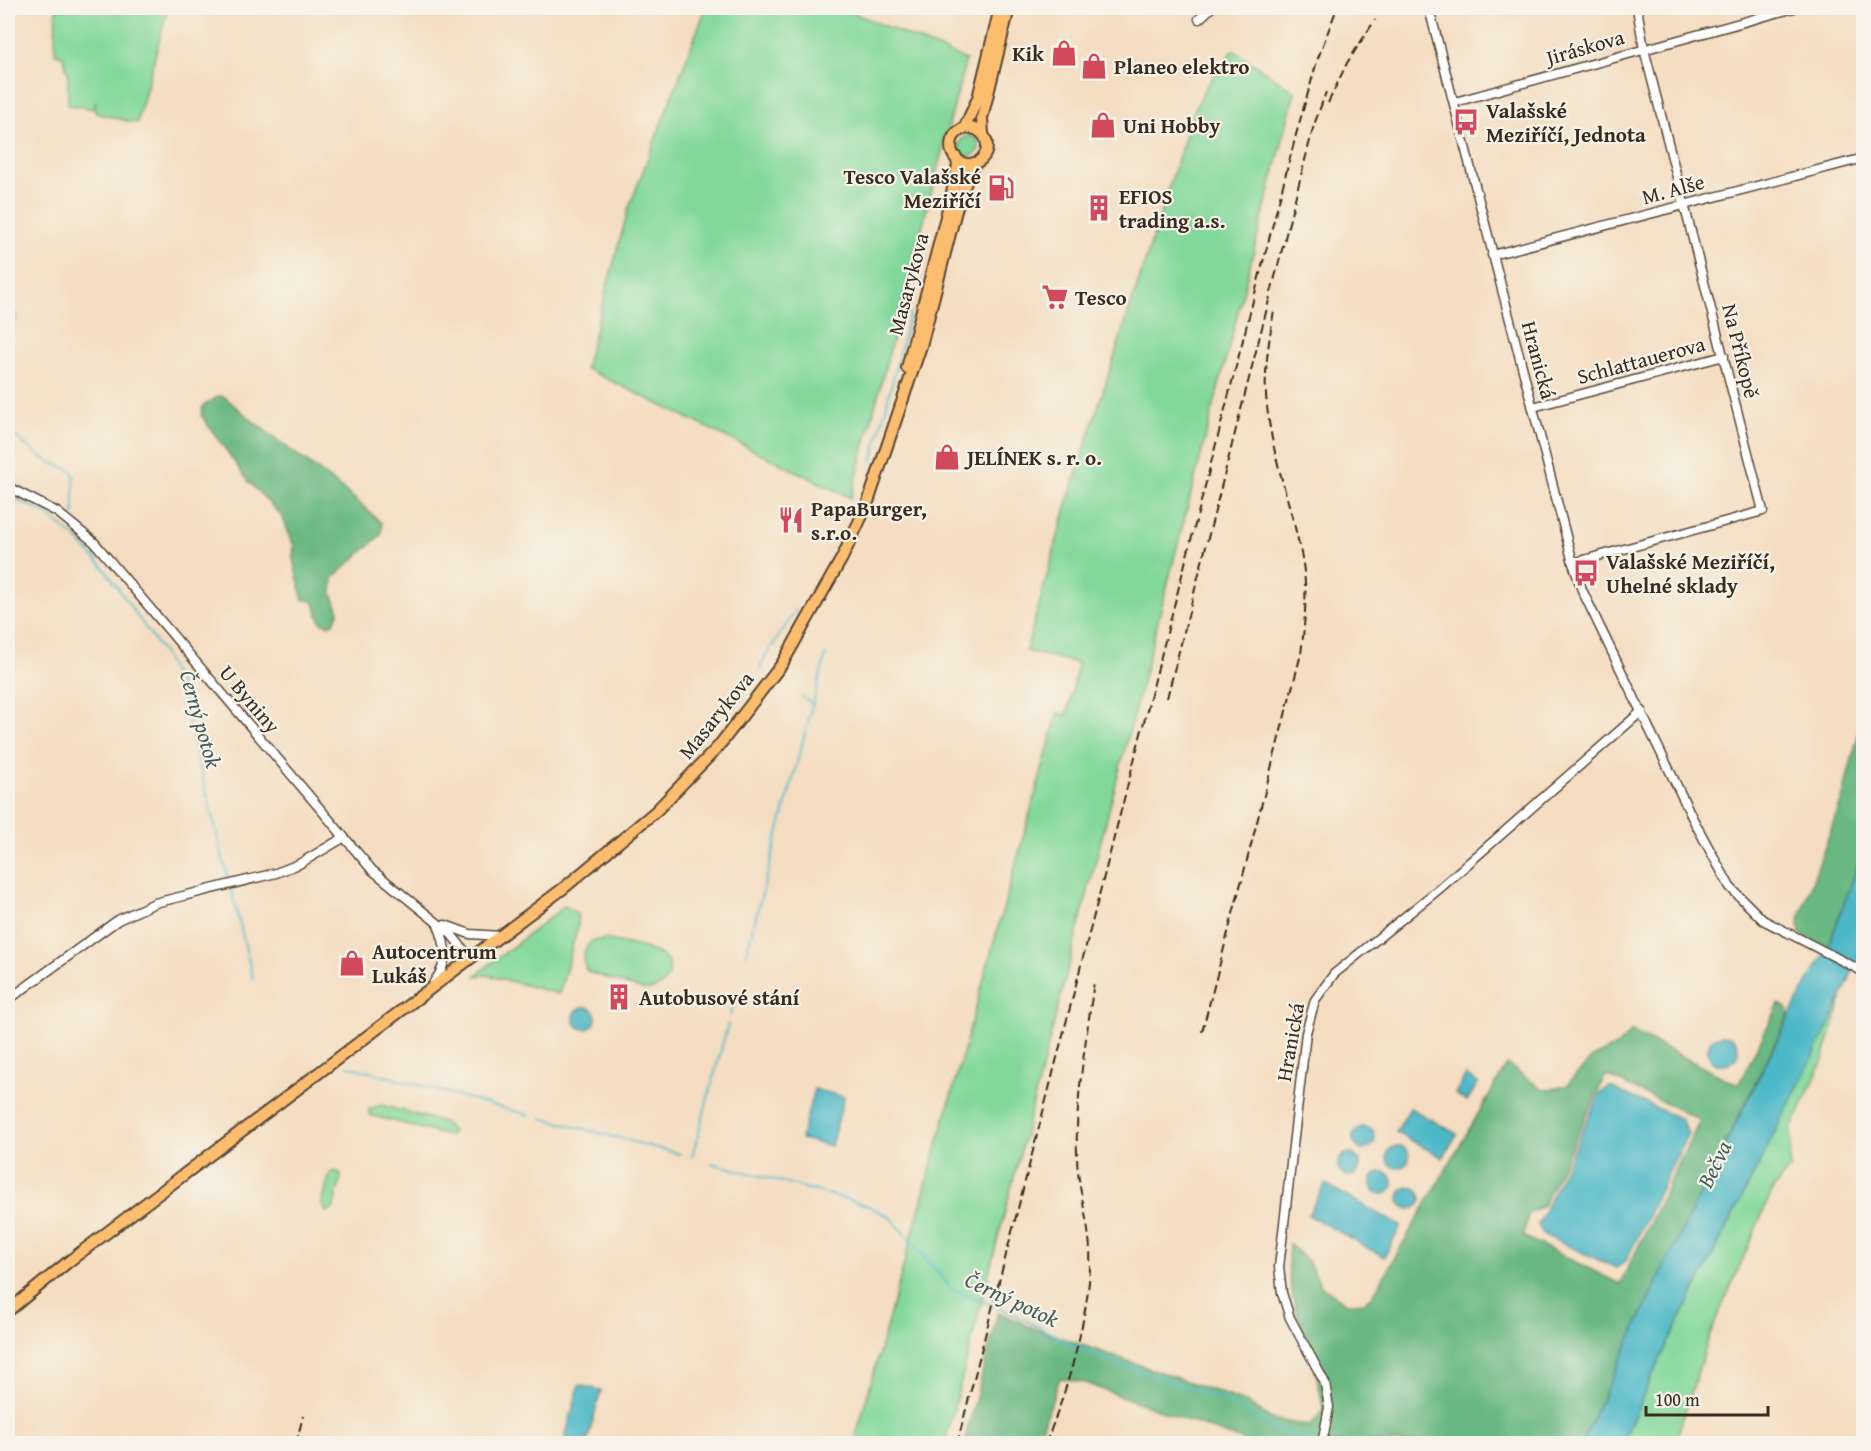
<svg xmlns="http://www.w3.org/2000/svg" width="1871" height="1451" font-family="'Gentium Book Plus',serif">
  <rect width="100%" height="100%" fill="#f7f3e8"/>
  <filter id="ink" filterUnits="userSpaceOnUse"><feTurbulence type="fractalNoise" baseFrequency=".0167" numOctaves="2"/><feDisplacementMap in="SourceGraphic" scale="12" xChannelSelector="R" yChannelSelector="G"/><feConvolveMatrix kernelMatrix="1 2 1 2 8 2 1 2 1" color-interpolation-filters="sRGB"/></filter>
  <filter id="wash" filterUnits="userSpaceOnUse"><feTurbulence type="fractalNoise" baseFrequency=".008" numOctaves="4" result="noise"/><feDisplacementMap in="SourceGraphic" scale="24" xChannelSelector="R" yChannelSelector="G"/><feGaussianBlur stdDeviation="1.35" result="paint"/><feColorMatrix in="noise" values="0 0 0 0 0 0 0 0 0 0 0 0 0 0 0 0 0 1.4 0 .05"/><feComposite in="paint" operator="in"/></filter>
  <g filter="url(#wash)">
    <rect width="100%" height="100%" fill="#f4ddc0"/>
    <g fill="#82d89b" stroke="#5e815c" stroke-width="1.5">
      <polygon points="56,8 168,8 137,123 95,113 96,101 93,109 68,105 68,74 63,56 55,54"/>
      <polygon points="706,8 842,8 966,60 851,498 585,368 628,210"/>
      <polygon points="1233,50 1295,92 945,1443 854,1443 1058,713 1067,715 1078,663 1026,651 1069,497 1193,113 1206,87"/>
      <circle cx="969" cy="146" r="10"/>
      <polygon points="565,906 577,914 578,926 559,994 487,975 475,976"/>
      <path d="M605 939C622 944 649 946 663 957 680 971 661 992 644 990L588 972C581 961 581 951 592 941Z"/>
      <polygon points="1842,999 1821,1065 1791,1129 1790,1168 1773,1189 1710,1334 1675,1443 1622,1444 1657,1365"/>
      <polygon points="381,1105 443,1122 453,1132 448,1136 370,1115 369,1109"/>
      <polygon points="335,1171 340,1173 341,1178 333,1209 326,1212 322,1204 330,1173"/>
    </g>
    <g fill="#69b883" stroke="#527150" stroke-width="1.5" fill-rule="evenodd">
      <path d="M219 396 225 397C274 443 334 476 382 524L381 535 333 578 332 594 339 611 334 623 328 625 321 622 313 601 303 600 293 559 294 546 282 516 248 481 201 415 203 406Z"/>
      <polygon points="1863,658 1864,700 1863,700 1857,692"/>
      <polygon points="1863,715 1863,852 1828,947 1800,934 1799,919 1842,799"/>
      <path d="M1779 1004 1787 1008 1789 1015 1668 1259 1581 1443H1250L1082 1382 1060 1378 1037 1443 964 1444 998 1312 1033 1328 1243 1401 1272 1419 1310 1426 1323 1411C1318 1353 1282 1304 1289 1244L1308 1261 1321 1286 1347 1304 1364 1302 1372 1297 1507 1064 1543 1090 1566 1086 1592 1058 1618 1045 1632 1031 1738 1085ZM1606 1075 1700 1120 1620 1284 1523 1236 1529 1213 1543 1206Z"/>
    </g>
    <g fill="#4bb8c7" stroke="#437172" stroke-width="1.5">
      <polygon points="1863,852 1863,947 1833,1017 1657,1365 1622,1443 1581,1444 1668,1259 1795,1005 1828,947"/>
      <circle cx="585" cy="1018" r="11"/>
      <circle cx="1723" cy="1050" r="15"/>
      <polygon points="1466,1075 1478,1083 1467,1101 1455,1094"/>
      <polygon points="1610,1087 1681,1119 1688,1133 1626,1261 1616,1268 1544,1235 1538,1225 1600,1093"/>
      <polygon points="814,1089 844,1097 831,1146 801,1139"/>
      <polygon points="1410,1108 1457,1134 1443,1158 1396,1132"/>
      <circle cx="1364" cy="1138" r="11"/>
      <circle cx="1398" cy="1157" r="11"/>
      <circle cx="1349" cy="1165" r="11"/>
      <circle cx="1382" cy="1183" r="11"/>
      <polygon points="1325,1184 1401,1226 1384,1257 1308,1215"/>
      <circle cx="1410" cy="1198" r="11"/>
      <polygon points="579,1385 601,1390 587,1443 565,1438"/>
    </g>
    <g fill="none" stroke-linecap="round" stroke-linejoin="round">
      <g stroke="#4bb8c7" stroke-width="2">
        <polyline points="8,293 16,317 8,336"/>
        <path d="M8 432C24 441 36 456 52 463 60 467 69 467 74 474V515"/>
        <polyline points="872,462 910,313"/>
        <polyline points="8,496 42,511 75,537 104,568 163,653 179,684 229,882"/>
        <polyline points="760,669 765,657 796,610"/>
        <polyline points="802,697 812,704"/>
        <polyline points="231,888 253,979"/>
        <polyline points="746,954 826,654"/>
        <polyline points="730,1016 736,992"/>
        <polyline points="348,1066 529,1115"/>
        <polyline points="542,1118 680,1154"/>
        <polyline points="692,1157 728,1024"/>
        <polyline points="712,1163 864,1204 889,1216 952,1289 1003,1309 1088,1352 1226,1401 1270,1427 1317,1444"/>
      </g>
    </g>
  </g>
  <g filter="url(#ink)">
    <g fill="none" stroke-linecap="round" stroke-linejoin="round">
      <g stroke="#574536" stroke-width="11">
        <g id="minor">
          <polyline points="1429,8 1573,563 1582,590 1694,821 1730,887 1763,920 1864,972"/>
          <polyline points="1199,19 1211,8"/>
          <polyline points="1455,102 1794,8"/>
          <polyline points="1492,255 1864,158"/>
          <polyline points="1533,407 1724,356"/>
          <polyline points="8,487 57,512 94,542 372,870 451,934 470,958"/>
          <polyline points="1573,563 1763,511 1644,49 1637,8"/>
          <polyline points="445,925 470,934 500,936"/>
          <path d="M434 982C449 962 447 947 438 925"/>
          <polyline points="8,1000 118,920 155,903 276,873 299,864 343,838"/>
          <polyline points="1322,1444 1329,1407 1325,1383 1290,1318 1282,1293 1279,1267 1306,1033 1315,1000 1334,974 1439,889 1642,711"/>
          <polyline points="1863,1444 1864,1440"/>
        </g>
      </g>
      <g stroke="#574536" stroke-width="14">
        <g id="major">
          <circle cx="969" cy="146" r="18"/>
          <polyline points="964,129 978,98 1000,8"/>
          <polyline points="983,134 982,118 1009,8"/>
          <polyline points="907,368 951,197 958,165 956,157"/>
          <polyline points="8,1311 68,1262 565,887 656,811 718,747 782,664 842,558 867,505 921,346 959,199 974,163"/>
        </g>
      </g>
      <use href="#minor" stroke="#fff" stroke-width="8"/>
      <use href="#major" stroke="#fcbd6e" stroke-width="10"/>
      <g stroke="#3b2a1e" stroke-width="2" stroke-dasharray="9 4.5" stroke-linecap="butt">
        <polyline points="1328,103 1347,63 1375,20"/>
        <polyline points="1167,698 1314,125 1326,92"/>
        <path d="M1202 1032 1301 654C1305 622 1308 590 1302 558 1292 507 1272 457 1267 406 1263 373 1269 342 1274 310"/>
        <polyline points="296,1444 303,1416"/>
        <polyline points="957,1444 1297,131 1318,58 1337,8"/>
        <path d="M1045 1444C1067 1394 1093 1303 1090 1249 1088 1217 1077 1186 1077 1154 1075 1097 1087 1038 1094 981"/>
      </g>
    </g>
  </g>
  <defs>
    <g id="shop-bare" transform="scale(2.07)"><path d="M-5-2.5h2.3a2.7 3.5 0 0 1 5.4 0H5L5.5 6h-11ZM-1.5-2.5h3a1.5 2.3 0 0 0-3 0Z" fill="#d1495b" stroke="#f7f3e8" stroke-width="2.5" paint-order="stroke"/></g>
    <g id="bus-bare" transform="scale(2.07)"><path d="M-5-6H5V4H4V6H2V4H-2V6H-4V4H-5ZM-3.5-4V0h7V-4ZM-3.5 1.2v1.5H-2V1.2ZM2 1.2v1.5H3.5V1.2Z" fill="#d1495b" stroke="#f7f3e8" stroke-width="2.5" paint-order="stroke"/></g>
    <g id="fuel-bare" transform="scale(2.07)"><path d="M-5.5-6h7V0h2V4h1.3V-2.5L3-4.5l.8-.8L6-3V5H2.5V1h-1V6h-7ZM-4.2-4.7v3.2H.2V-4.7Z" fill="#d1495b" stroke="#f7f3e8" stroke-width="2.5" paint-order="stroke"/></g>
    <g id="building-bare" transform="scale(2.07)"><path d="M-4-6H4V6H1V3H-1V6H-4ZM-2.5-4.3h1.7v1.8h-1.7ZM.8-4.3h1.7v1.8H.8ZM-2.5-1h1.7V.8h-1.7ZM.8-1h1.7V.8H.8Z" fill="#d1495b" stroke="#f7f3e8" stroke-width="2.5" paint-order="stroke"/></g>
    <g id="supermarket-bare" transform="scale(2.07)"><path d="M-6-5.5h2.5l.6 2H6L4.5 2H-2.5L-4.4-4H-6ZM-1.5 3.2a1.3 1.3 0 1 0 .1 0ZM3 3.2a1.3 1.3 0 1 0 .1 0Z" fill="#d1495b" stroke="#f7f3e8" stroke-width="2.5" paint-order="stroke"/></g>
    <g id="restaurant-bare" transform="scale(2.07)"><path d="M-5-6h1v4h1v-4h1v4h1v-4h1v5L-1.5 .5V6h-2V.5L-5-1ZM5-6V6H3V1.5H1.5Q1.5-4 5-6Z" fill="#d1495b" stroke="#f7f3e8" stroke-width="2.5" paint-order="stroke"/></g>
  </defs>
  <g fill-rule="evenodd">
    <use href="#shop-bare" x="1064" y="53"/>
    <use href="#shop-bare" x="1094" y="66"/>
    <use href="#bus-bare" x="1466" y="122"/>
    <use href="#shop-bare" x="1103" y="125"/>
    <use href="#fuel-bare" x="1001" y="188"/>
    <use href="#building-bare" x="1099" y="208"/>
    <use href="#supermarket-bare" x="1055" y="297"/>
    <use href="#shop-bare" x="947" y="457"/>
    <use href="#restaurant-bare" x="791" y="520"/>
    <use href="#bus-bare" x="1586" y="573"/>
    <use href="#shop-bare" x="352" y="963"/>
    <use href="#building-bare" x="619" y="997"/>
  </g>
  <g text-anchor="middle" dominant-baseline="central" stroke-width="4.5" stroke-linejoin="round" paint-order="stroke">
    <g font-size="21" fill="#3b2a1e" stroke="#f7f3e8">
      <text transform="translate(1585 47) rotate(-16)">Jiráskova</text>
      <text transform="translate(1673 189) rotate(-15)">M. Alše</text>
      <text transform="translate(908 284) rotate(-75)">Masarykova</text>
      <text transform="translate(1741 351) rotate(76)">Na Příkopě</text>
      <text transform="translate(1539 360) rotate(75)">Hranická</text>
      <text transform="translate(1641 360) rotate(-15)">Schlattauerova</text>
      <text transform="translate(250 699) rotate(50)">U Byniny</text>
      <text transform="translate(716 715) rotate(-51)">Masarykova</text>
      <text transform="translate(1290 1042) rotate(-80)">Hranická</text>
    </g>
    <g font-size="21" font-weight="bold" fill="#3b2a1e" stroke="#f7f3e8" text-anchor="start">
      <text x="1044" y="53" text-anchor="end">Kik</text>
      <text x="1114" y="66">Planeo elektro</text>
      <text x="1486" y="110">Valašské<tspan x="1486" dy="24">Meziříčí, Jednota</tspan></text>
      <text x="1123" y="125">Uni Hobby</text>
      <text x="981" y="176" text-anchor="end">Tesco Valašské<tspan x="981" dy="24">Meziříčí</tspan></text>
      <text x="1119" y="196">EFIOS<tspan x="1119" dy="24">trading a.s.</tspan></text>
      <text x="1075" y="297">Tesco</text>
      <text x="967" y="457">JELÍNEK s. r. o.</text>
      <text x="811" y="508">PapaBurger,<tspan x="811" dy="24">s.r.o.</tspan></text>
      <text x="1606" y="561">Valašské Meziříčí,<tspan x="1606" dy="24">Uhelné sklady</tspan></text>
      <text x="372" y="951">Autocentrum<tspan x="372" dy="24">Lukáš</tspan></text>
      <text x="639" y="997">Autobusové stání</text>
    </g>
    <g font-size="22" font-style="italic" fill="#415c59" stroke="#f7f3e8">
      <text transform="translate(201 719) rotate(74)">Černý potok</text>
      <text transform="translate(1714 1164) rotate(-64)">Bečva</text>
      <text transform="translate(1012 1299) rotate(25)">Černý potok</text>
    </g>
  </g>
  <rect width="1871" height="1451" fill="none" stroke="#f7f3e8" stroke-width="30"/>
  <path d="M1646 1406v9h122v-9" fill="none" stroke="#3b2a1e" stroke-width="3"/>
  <text x="1655" y="1406" font-size="18" fill="#3b2a1e" stroke="#f7f3e8" stroke-width="4.5" paint-order="stroke">100 m</text>
</svg>
